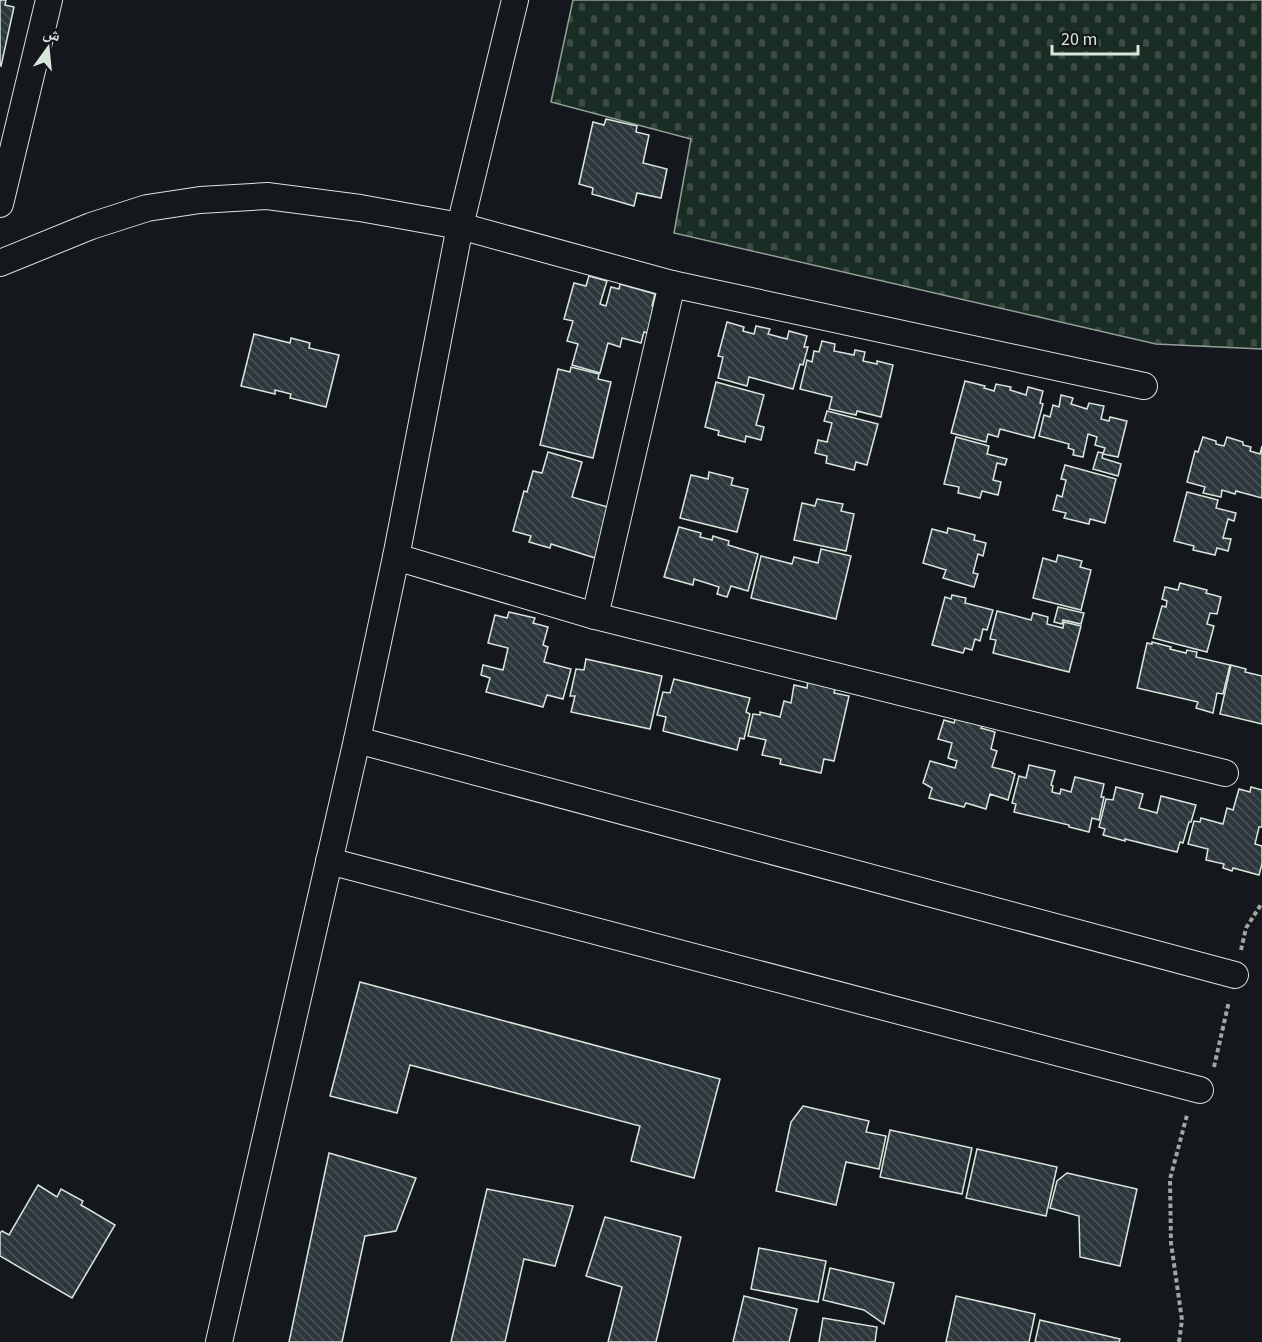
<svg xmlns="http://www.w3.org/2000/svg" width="1262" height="1342" font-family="'Source Sans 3','Noto Naskh Arabic',sans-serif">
  <defs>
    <pattern id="cemetery-stones" width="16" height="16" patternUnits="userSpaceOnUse" patternTransform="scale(1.5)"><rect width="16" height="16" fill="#1a2d24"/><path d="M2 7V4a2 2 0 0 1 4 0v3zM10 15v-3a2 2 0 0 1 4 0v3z" fill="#3b4b43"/></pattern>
    <pattern id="building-back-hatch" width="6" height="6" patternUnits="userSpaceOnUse" patternTransform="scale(1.5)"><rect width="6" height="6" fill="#2c363c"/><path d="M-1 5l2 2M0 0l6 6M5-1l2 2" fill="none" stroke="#4a5358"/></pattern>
  </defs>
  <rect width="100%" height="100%" fill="#14181c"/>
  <polygon fill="url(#cemetery-stones)" stroke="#939e99" stroke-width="1.5" points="573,0 1262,0 1262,349 1156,344 674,233 691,139 551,102"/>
  <g fill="url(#building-back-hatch)" stroke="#d8e6dc" stroke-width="1.5">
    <polygon points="0,0 6,0 5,5 14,7 1,66 0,65"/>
    <polygon points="606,119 637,126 636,132 649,135 643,163 667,169 661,198 637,193 634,206 592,194 593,188 579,184 593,122 604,125"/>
    <polygon points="589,276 607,281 600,304 606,306 611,287 619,289 620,284 655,294 652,306 659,308 651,334 644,332 641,343 622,338 620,347 608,343 600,373 572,365 578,344 567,341 573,321 564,319 574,283 586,286"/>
    <polygon points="727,322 744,327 743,331 754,334 756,326 770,329 768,334 787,339 789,331 807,336 804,347 808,347 803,365 800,364 793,389 749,377 747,386 718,378 723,357 718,356"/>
    <polygon points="254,334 290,343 291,338 310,343 309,348 339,355 326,407 290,398 291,394 275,390 275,394 241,386"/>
    <polygon points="822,341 835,344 834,351 854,355 855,350 865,352 863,361 877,364 877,361 893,365 881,417 857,411 856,415 829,409 832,397 800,389 807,360 812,362 814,351 819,352"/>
    <polygon points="571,367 599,374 598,379 611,382 593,458 540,445 558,369 570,372"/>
    <polygon points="965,381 985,386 984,388 994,391 996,384 1011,387 1010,390 1026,395 1028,387 1043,391 1040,403 1043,404 1034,438 1000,429 998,437 988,434 986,442 951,433"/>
    <polygon points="716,382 764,395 756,425 764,427 761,440 746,436 745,442 718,435 719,431 705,427"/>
    <polygon points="1061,395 1073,398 1071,404 1087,409 1089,403 1104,406 1101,419 1109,421 1110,417 1127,421 1118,457 1103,454 1105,448 1095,445 1097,437 1088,434 1083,457 1073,455 1074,450 1068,448 1069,444 1039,436 1044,415 1050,417 1053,405 1059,407"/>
    <polygon points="827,411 878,424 867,465 856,462 854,470 826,463 827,456 815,453 818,440 827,442 832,423 824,421"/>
    <polygon points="956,437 989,446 987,454 1007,459 1005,465 997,463 993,480 1001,482 998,495 982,491 980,498 958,493 959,487 944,484"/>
    <polygon points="1203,437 1216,441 1216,444 1224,446 1227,437 1243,442 1243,445 1251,447 1250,451 1260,454 1262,446 1262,498 1236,491 1235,494 1222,490 1221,497 1203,493 1205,487 1187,482 1195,451 1198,452"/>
    <polygon points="548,452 582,462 572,497 611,508 595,558 551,544 550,548 529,542 531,536 513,531 524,491 527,492 533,471 542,473"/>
    <polygon points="1098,452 1103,453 1102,458 1121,464 1118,476 1093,469"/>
    <polygon points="1065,465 1116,479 1105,523 1090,519 1089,524 1064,518 1066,513 1053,510 1057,495 1062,497 1066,480 1061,479"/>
    <polygon points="709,472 733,478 731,485 748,489 737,532 680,518 691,475 708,479"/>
    <polygon points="1187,492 1218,500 1216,508 1236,513 1234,521 1228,519 1223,538 1231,539 1228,551 1217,548 1215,555 1193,550 1194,546 1174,541"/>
    <polygon points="817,499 843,504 841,511 854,514 846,551 794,540 802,503 815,506"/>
    <polygon points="679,527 701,533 700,537 712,540 713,536 729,541 728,545 758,554 748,591 731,586 727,597 717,594 719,587 694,579 693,585 664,577"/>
    <polygon points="948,528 975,535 974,540 986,543 983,556 978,554 973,573 978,574 974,587 943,578 946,570 923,563 932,529 947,533"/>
    <polygon points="821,549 851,556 836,619 751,598 761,556 792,564 794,557 818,563"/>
    <polygon points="1058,555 1082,561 1080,567 1091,570 1081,610 1033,598 1043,558 1056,562"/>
    <polygon points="1180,583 1207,590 1206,593 1221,597 1217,614 1210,613 1207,624 1214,626 1207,652 1153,638 1162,606 1166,607 1167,601 1162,599 1165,587 1178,590"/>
    <polygon points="952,595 966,598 965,603 993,610 987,630 983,629 980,641 975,639 972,650 965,648 963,653 932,645 945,597 951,599"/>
    <polygon points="1058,607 1084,613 1081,624 1063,620 1062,624 1054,622"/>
    <polygon points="997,611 1031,620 1033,613 1048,617 1047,624 1063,628 1064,622 1081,626 1069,672 993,653 996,640 990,639"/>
    <polygon points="509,612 535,618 533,623 548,627 543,645 548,647 544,662 571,669 563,699 547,695 543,707 486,692 490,678 481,675 483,665 503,670 508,648 488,643 495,615 507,618"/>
    <polygon points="1152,642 1171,647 1170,649 1186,653 1187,650 1197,652 1196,657 1230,665 1223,694 1217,693 1213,713 1196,708 1198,702 1137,688 1147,643 1152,644"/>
    <polygon points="586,659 662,676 650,729 571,712 575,696 570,696 576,669 584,670"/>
    <polygon points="1231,665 1246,669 1245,672 1262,676 1262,724 1220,714"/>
    <polygon points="674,679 750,698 746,712 750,714 744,739 740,738 737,750 663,731 666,717 657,715 663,692 670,693"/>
    <polygon points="808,680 836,686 834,693 849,696 834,761 824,759 821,773 780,764 781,759 762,755 766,740 748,736 753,714 760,715 760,712 780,717 784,701 791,703 794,685 807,688"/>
    <polygon points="956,717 983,724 981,728 995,732 991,749 997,751 992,767 1012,772 1012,773 1015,774 1008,800 990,794 986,809 966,803 964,807 929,798 932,788 923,783 930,761 955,768 957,761 948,758 952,743 938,739 944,720 954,723"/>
    <polygon points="1029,765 1055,771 1051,785 1053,786 1052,792 1060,794 1061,789 1071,792 1075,777 1104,784 1101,797 1104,797 1099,820 1092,818 1089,832 1069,827 1069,825 1014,812 1016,804 1012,803 1019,776 1026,778"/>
    <polygon points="1116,787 1143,794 1139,808 1157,813 1161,796 1196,805 1191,822 1189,822 1183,843 1180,842 1177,852 1125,839 1125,841 1103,835 1105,829 1099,827 1106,799 1113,800"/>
    <polygon points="1251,787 1262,790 1262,827 1259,827 1255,844 1262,846 1262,864 1259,875 1233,868 1232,871 1223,868 1224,864 1206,860 1208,849 1188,844 1194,821 1200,822 1201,818 1223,824 1227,808 1233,810 1239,789 1250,792"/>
    <polygon points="360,982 720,1079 694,1178 631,1161 640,1126 410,1065 397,1113 330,1096"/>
    <polygon points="803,1106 869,1121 866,1132 886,1136 879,1169 846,1162 836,1205 776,1191 791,1122"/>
    <polygon points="890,1130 972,1148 962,1194 880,1177"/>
    <polygon points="977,1149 1057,1167 1046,1216 966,1198"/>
    <polygon points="329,1153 416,1178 396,1231 365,1236 342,1342 289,1342"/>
    <polygon points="1067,1173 1137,1189 1120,1266 1080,1257 1079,1216 1050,1208 1057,1181"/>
    <polygon points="38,1185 57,1197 61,1189 83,1201 81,1205 115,1225 72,1298 0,1256 0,1233 2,1231 9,1235"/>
    <polygon points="487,1189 573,1206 555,1266 524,1259 505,1342 451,1342"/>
    <polygon points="605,1217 681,1237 656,1342 608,1342 622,1287 586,1276"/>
    <polygon points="759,1248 826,1261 818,1302 751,1289"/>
    <polygon points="830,1268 894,1283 884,1324 864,1310 823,1300"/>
    <polygon points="744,1296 797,1309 789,1342 733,1342"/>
    <polygon points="956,1296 1035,1314 1029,1342 946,1342"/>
    <polygon points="823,1318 877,1327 875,1342 819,1342"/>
    <polygon points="1040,1320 1120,1339 1119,1342 1035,1342"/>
  </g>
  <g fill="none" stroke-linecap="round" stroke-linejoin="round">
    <g stroke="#d8e6dc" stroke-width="28">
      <g id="street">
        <polyline points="0,204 49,0"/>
        <polyline points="0,263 91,226 147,208 200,200 267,196 360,208 460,226 672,284 1144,386"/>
        <polyline points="396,557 595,616 1225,773"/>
        <polyline points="595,616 672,284"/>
        <polyline points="357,740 1235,975"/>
        <polyline points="329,861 1200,1090"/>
        <polyline points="219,1342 357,740 396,557 460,226 515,0"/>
      </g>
    </g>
    <g stroke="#9da8a2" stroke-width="4" stroke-dasharray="4.5 3" stroke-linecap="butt">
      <polyline points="1241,950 1246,928 1262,903"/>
      <polyline points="1214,1067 1229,1001"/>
      <polyline points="1179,1342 1182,1320 1171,1243 1170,1179 1187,1115"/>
    </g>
    <use href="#street" stroke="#14181c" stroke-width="26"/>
  </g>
  <g transform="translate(48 48) rotate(15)" stroke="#14181c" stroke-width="4.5" paint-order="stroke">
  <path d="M0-4.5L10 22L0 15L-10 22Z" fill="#d8e6dc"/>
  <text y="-9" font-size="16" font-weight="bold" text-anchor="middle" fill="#d8e6dc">ش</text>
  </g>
  <path d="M1052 45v9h86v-9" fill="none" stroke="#d8e6dc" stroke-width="3"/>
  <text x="1061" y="45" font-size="18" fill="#d8e6dc" stroke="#14181c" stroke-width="4.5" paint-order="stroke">20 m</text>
</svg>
